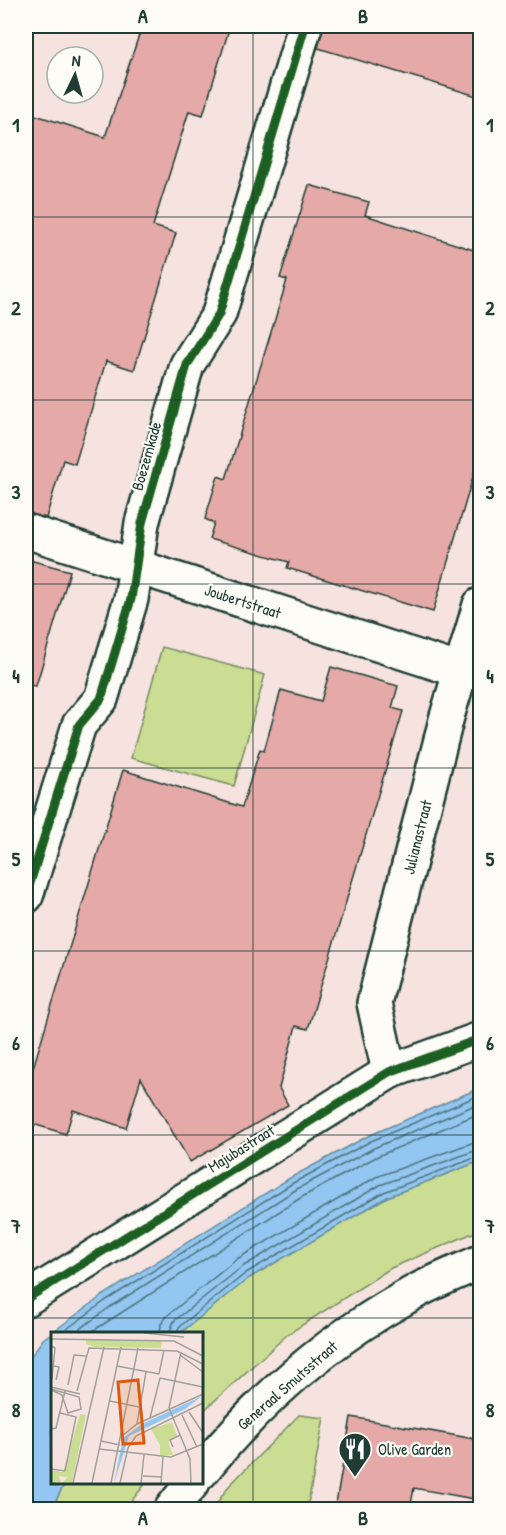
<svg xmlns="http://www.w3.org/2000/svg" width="506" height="1535" font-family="'Patrick Hand',sans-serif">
  <rect width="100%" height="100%" fill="#f6e3df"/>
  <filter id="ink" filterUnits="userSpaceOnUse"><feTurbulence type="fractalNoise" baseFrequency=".0167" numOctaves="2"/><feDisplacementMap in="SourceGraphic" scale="12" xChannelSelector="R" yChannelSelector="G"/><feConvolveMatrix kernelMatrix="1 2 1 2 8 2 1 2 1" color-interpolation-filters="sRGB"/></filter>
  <g filter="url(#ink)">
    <g fill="#cbdd92" stroke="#758d63" stroke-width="1.5">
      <polygon points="162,647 265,675 234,786 131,758"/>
      <polygon points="480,1161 480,1230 391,1268 288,1334 201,1413 201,1334 179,1334 249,1278 387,1197"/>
      <polygon points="299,1415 324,1418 307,1509 213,1509 228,1487"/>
      <polygon points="65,1483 146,1483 125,1509 51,1510"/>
    </g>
    <polygon fill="#93c6f0" stroke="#658fa5" stroke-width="1.5" points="480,1088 480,1161 387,1197 249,1278 179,1334 52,1334 52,1482 65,1483 51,1509 26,1509 26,1363 43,1339 102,1296 290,1178 368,1136"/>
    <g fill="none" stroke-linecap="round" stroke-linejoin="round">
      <g stroke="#4d747f" stroke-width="1.5">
        <polyline points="60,1334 105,1301 293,1183 371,1141 480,1095"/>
        <polyline points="73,1334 110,1307 297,1189 374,1148 480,1103"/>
        <polyline points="88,1334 302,1197 378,1156 480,1113"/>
        <polyline points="160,1334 161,1324 168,1315 237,1259 376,1177 480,1140"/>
        <polyline points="169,1334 174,1321 242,1267 380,1185 480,1149"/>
        <polyline points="176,1334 179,1327 246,1273 384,1192 480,1156"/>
      </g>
    </g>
    <g fill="#e5aaa7" stroke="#1f3d34" stroke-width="1.5">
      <polygon points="142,26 230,26 203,115 189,111 153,226 176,233 134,370 106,361 75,464 63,460 46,518 26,513 26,112 105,137"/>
      <polygon points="323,26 480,26 480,97 318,48"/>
      <polygon points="309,185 369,202 365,215 480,252 480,453 433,612 287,568 289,562 209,539 214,523 205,519 218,476 226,479 287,280 280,278"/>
      <polygon points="26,559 70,571 36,686 26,685"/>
      <polygon points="331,667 398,686 392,708 403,711 308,1029 296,1026 279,1088 288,1105 190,1162 141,1078 126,1128 73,1110 66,1134 26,1122 26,1091 123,770 242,807 260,749 264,751 281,690 321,701"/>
      <polygon points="351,1417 480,1440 480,1500 414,1488 410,1509 335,1509"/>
    </g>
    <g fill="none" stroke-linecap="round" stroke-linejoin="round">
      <g stroke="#1f3d34" stroke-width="38">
        <g id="minor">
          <polyline points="26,531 461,671"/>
          <polyline points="26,896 79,725 101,699 131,599 142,523 187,365 219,314 305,26"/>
          <polyline points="389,1072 374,1003 446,720 480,605"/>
          <polyline points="26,1299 389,1072 480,1039"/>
          <path d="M201 1472C257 1403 327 1341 406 1297 429 1283 456 1273 480 1262"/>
          <polyline points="171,1510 193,1482"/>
        </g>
      </g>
      <use href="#minor" stroke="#fdfcf7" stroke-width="33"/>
      <g stroke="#fdfcf7" stroke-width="13">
        <g id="cycleway">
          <polyline points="26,896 79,725 101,699 131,599 142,523 187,365 219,314 305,26"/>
          <polyline points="26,1299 389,1072 480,1039"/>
        </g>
      </g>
      <use href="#cycleway" stroke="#1b5e20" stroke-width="9"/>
    </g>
  </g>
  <path fill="none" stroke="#1f3d34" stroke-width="1.5" stroke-opacity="0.55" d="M253 26V1510M26 217H480M26 400H480M26 584H480M26 768H480M26 951H480M26 1135H480M26 1318H480"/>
  <defs>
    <g id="restaurant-pin" transform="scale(1.725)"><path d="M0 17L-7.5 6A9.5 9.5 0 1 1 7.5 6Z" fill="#1f3d34" stroke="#fdfcf7"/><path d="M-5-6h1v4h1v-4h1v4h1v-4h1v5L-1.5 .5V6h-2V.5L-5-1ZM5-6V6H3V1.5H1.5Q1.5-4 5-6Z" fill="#fff"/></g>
  </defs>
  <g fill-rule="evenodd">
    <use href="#restaurant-pin" x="355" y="1449"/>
  </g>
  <g text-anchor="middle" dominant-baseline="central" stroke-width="4.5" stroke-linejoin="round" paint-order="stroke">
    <g font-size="16" fill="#1f3d34" stroke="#fdfcf7">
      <text transform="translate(146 456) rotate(-74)">Boezemkade</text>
      <text transform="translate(243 601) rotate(18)">Joubertstraat</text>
      <text transform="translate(417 837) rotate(-76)">Julianastraat</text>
      <text transform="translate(241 1148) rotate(-32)">Majubastraat</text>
      <text transform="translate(287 1385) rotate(-41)">Generaal Smutsstraat</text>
    </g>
    <g font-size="16" fill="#1f3d34" stroke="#fdfcf7" text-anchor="start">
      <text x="378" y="1449">Olive Garden</text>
    </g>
  </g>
  <g transform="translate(51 1332)">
    <rect width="152" height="152" fill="#f6e3df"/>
    <path d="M35 7 111 9 110 16H100L43 15 35 12ZM29 82 35 83 21 151H11L17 145 8 144 10 151H1L0 138 12 140ZM121 90 126 104 117 110 122 123H109V113L100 97Z" fill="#cbdd92"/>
    <path d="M151 64 134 77 78 104 63 151 72 106 91 92Z" fill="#93c6f0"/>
    <path fill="none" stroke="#a0a19b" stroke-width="1.5" d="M93 1 133 5M0 7 123 9 152 24M0 14 4 16 1 47M130 20 118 76 139 127 140 151M129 23 152 40M3 34 8 35 5 48M66 34 108 42M108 42 113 18M109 46 152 55M17 53 23 23 35 24M0 55 29 62M0 57 28 65 30 77 17 81 11 63 0 58M26 59 38 16 126 19 152 32M59 69 88 75M138 80 152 101M131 83 146 115M99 86 109 46M86 92 95 40M0 97 5 96 14 59M71 104 86 92 152 62M50 109 69 113M122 115 119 108 129 103M48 117 120 125 152 112M0 137 14 139 25 85 9 81M92 144 111 145M22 151 53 15M41 151 70 15M60 151 87 16M69 151 77 116 85 104 152 71M90 151 93 123M110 151 112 125"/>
    <path fill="#de580e" fill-opacity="0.15" stroke="#de580e" stroke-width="3" d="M87 48 93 111 72 112 67 50Z"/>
    <rect width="152" height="152" fill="none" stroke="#1f3d34" stroke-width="3"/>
  </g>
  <rect width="506" height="1535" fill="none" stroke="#fdfcf7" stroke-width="66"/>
  <g transform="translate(75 75) rotate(5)"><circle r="28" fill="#fdfcf7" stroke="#a4b0a9" stroke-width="1.5"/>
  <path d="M0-4.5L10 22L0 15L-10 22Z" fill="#1f3d34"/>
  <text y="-9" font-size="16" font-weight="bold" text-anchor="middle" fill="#1f3d34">N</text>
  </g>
  <rect x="33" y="33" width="440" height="1469" fill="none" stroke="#1f3d34" stroke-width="2"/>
  <g font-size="20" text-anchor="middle" font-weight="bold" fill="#1f3d34">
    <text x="143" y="23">A</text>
    <text x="363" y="23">B</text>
    <text x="16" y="132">1</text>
    <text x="490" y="132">1</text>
    <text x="16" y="315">2</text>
    <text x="490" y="315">2</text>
    <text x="16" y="499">3</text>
    <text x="490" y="499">3</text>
    <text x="16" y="683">4</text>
    <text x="490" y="683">4</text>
    <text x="16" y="866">5</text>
    <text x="490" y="866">5</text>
    <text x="16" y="1050">6</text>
    <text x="490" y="1050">6</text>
    <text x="16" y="1233">7</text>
    <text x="490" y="1233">7</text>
    <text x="16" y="1417">8</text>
    <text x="490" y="1417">8</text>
    <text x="143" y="1525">A</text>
    <text x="363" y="1525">B</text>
  </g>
</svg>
